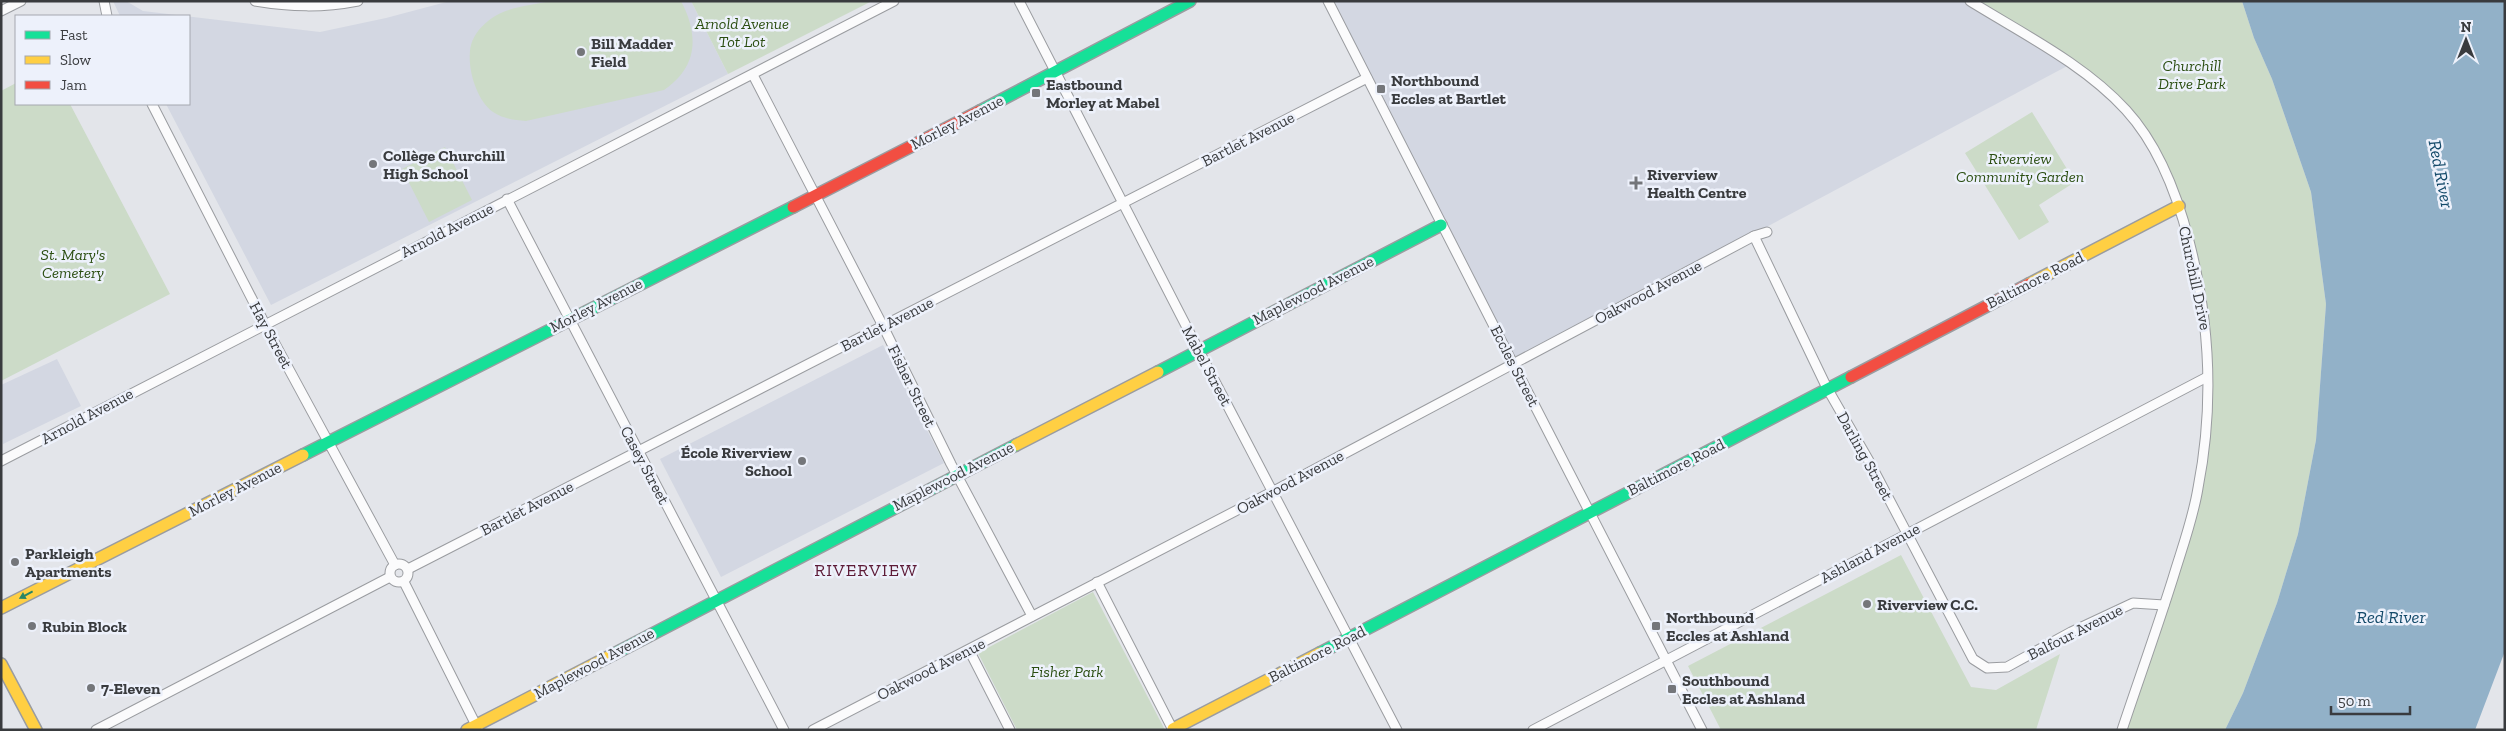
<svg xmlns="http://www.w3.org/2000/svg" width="2506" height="731" font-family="'Zilla Slab',serif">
  <rect width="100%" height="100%" fill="#e3e5ea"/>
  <g fill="#d3d7e2">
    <polygon points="113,1 126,1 143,11 320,32 386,18 450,1 691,1 728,74 271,305 166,104 189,104 189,16 120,16"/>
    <polygon points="1328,1 1970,1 2071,64 1514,362"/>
    <polygon points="883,345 944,463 721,577 660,459"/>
    <polygon points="57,359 81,406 3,444 1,385"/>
  </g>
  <g fill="#ccdbc8">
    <path d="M551 1H681C699 35 698 67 664 90L526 121C514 120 504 119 493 112 476 100 466 66 471 45 474 34 482 25 492 18 507 7 532 5 551 1Z"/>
    <polygon points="691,1 872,1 728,74"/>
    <polygon points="1970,1 2242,1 2254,38 2272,79 2311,192 2326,304 2316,440 2298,534 2277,603 2243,693 2225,730 2122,730 2198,491 2207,341 2187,233 2153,148 2108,92"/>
    <polygon points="16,83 16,104 70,104 170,294 1,381 1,91"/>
    <polygon points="2032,112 2075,182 2039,205 2049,222 2019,240 1965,153"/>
    <polygon points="445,147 472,200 429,222 402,169"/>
    <polygon points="1901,555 1971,687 1996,690 2060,654 2036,730 1721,730 1688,666"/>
    <polygon points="1093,592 1165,730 1017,730 978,653"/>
  </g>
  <polygon fill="#92b1c8" points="2242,1 2505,1 2505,651 2475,730 2225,730 2243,693 2277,603 2298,534 2316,440 2326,304 2311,192 2272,79 2254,38"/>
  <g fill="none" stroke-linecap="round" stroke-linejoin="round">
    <g stroke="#9a9ca0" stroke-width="11">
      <g id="street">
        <polyline points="104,1 107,16"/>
        <path d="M255 1C291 7 322 8 358 1"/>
        <polyline points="1019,1 1198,349 1397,730"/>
        <path d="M1328 1C1451 245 1577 487 1702 730"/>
        <path d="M1970 1C2023 34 2084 64 2126 110 2159 146 2177 194 2189 241 2210 322 2214 406 2198 488 2193 519 2182 548 2173 578 2157 629 2139 679 2122 730"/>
        <polyline points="1,11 21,1"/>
        <polyline points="753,75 883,326 951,464 1032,616"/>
        <polyline points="152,104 272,338 395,565"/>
        <polyline points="507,199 784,730"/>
        <polyline points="1754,236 1827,388 1869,461 1973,659 1987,668 2007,667 2071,632 2133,603 2164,605"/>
        <polyline points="1,461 894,1"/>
        <circle cx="399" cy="573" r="9"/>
        <polyline points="408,569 1367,78"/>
        <polyline points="404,582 478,729"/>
        <polyline points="1097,582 1173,730"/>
        <polyline points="969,650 1010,730"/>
        <polyline points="96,730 390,577"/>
        <polyline points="813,730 1272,492 1754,236 1767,232"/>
        <polyline points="1533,730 2207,377"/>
      </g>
    </g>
    <g stroke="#9a9ca0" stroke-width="14">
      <g id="fast">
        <polyline points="980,111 1190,1"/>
        <polyline points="1158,372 1441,225"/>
        <polyline points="303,455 793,207"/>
        <polyline points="1320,653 1851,377"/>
        <polyline points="614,654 1016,445"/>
      </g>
    </g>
    <g stroke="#9a9ca0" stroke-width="14">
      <g id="slow">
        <polyline points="2029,284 2179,206"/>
        <polyline points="1016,445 1158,372"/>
        <polyline points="1,608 303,455"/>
        <polyline points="1,664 36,730"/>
        <polyline points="1173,729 1320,653"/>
        <polyline points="467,730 614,654"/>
      </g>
    </g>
    <g stroke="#9a9ca0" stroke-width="14">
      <g id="jam">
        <polyline points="793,207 980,111"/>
        <polyline points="1851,377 2029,284"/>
      </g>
    </g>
    <use href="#street" stroke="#fbfbfc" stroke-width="9"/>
    <use href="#fast" stroke="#16e098" stroke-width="11"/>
    <use href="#slow" stroke="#ffcf43" stroke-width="11"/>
    <use href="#jam" stroke="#f24e42" stroke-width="11"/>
  </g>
  <defs><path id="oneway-solid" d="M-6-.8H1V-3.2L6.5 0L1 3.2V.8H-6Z" transform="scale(1.25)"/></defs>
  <use fill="#298566" href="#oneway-solid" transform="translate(26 595) rotate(152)"/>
  <g fill="#74767a" stroke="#edf1fb" stroke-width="2">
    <circle cx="581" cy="52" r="5"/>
    <rect x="1376" y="84" width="10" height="10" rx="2.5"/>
    <rect x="1031" y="88" width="10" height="10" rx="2.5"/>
    <circle cx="373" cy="164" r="5"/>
    <path d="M1633.5 175.5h5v5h5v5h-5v5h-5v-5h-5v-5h5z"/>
    <circle cx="802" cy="461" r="5"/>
    <circle cx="15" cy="562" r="5"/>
    <circle cx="1867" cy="604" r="5"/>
    <circle cx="32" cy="626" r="5"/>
    <rect x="1651" y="621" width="10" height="10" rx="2.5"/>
    <circle cx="91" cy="688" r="5"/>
    <rect x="1667" y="684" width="10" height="10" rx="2.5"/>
  </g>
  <g text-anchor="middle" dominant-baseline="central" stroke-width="5" stroke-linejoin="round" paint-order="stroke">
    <g font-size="16" font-style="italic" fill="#2b4e11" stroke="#edf1fb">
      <text x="742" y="23">Arnold Avenue<tspan x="742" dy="18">Tot Lot</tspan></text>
      <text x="2192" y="65">Churchill<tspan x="2192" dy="18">Drive Park</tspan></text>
      <text x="2020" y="158">Riverview<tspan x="2020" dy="18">Community Garden</tspan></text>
      <text x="73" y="254">St. Mary's<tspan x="73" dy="18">Cemetery</tspan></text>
      <text x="1067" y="671">Fisher Park</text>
    </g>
    <g font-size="16" font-weight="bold" fill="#393b3e" stroke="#edf1fb" text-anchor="start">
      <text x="591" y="43">Bill Madder<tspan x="591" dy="18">Field</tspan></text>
      <text x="1391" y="80">Northbound<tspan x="1391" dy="18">Eccles at Bartlet</tspan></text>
      <text x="1046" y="84">Eastbound<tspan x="1046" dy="18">Morley at Mabel</tspan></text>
      <text x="383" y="155">Collège Churchill<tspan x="383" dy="18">High School</tspan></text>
      <text x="1647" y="174">Riverview<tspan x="1647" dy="18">Health Centre</tspan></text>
      <text x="792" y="452" text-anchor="end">École Riverview<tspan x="792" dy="18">School</tspan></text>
      <text x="25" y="553">Parkleigh<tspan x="25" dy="18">Apartments</tspan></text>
      <text x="1877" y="604">Riverview C.C.</text>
      <text x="1666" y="617">Northbound<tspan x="1666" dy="18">Eccles at Ashland</tspan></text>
      <text x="42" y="626">Rubin Block</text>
      <text x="1682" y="680">Southbound<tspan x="1682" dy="18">Eccles at Ashland</tspan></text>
      <text x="101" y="688">7-Eleven</text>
    </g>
    <g font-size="16" fill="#393b3e" stroke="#edf1fb">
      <text transform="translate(957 122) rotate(-27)">Morley Avenue</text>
      <text transform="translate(1248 139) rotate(-27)">Bartlet Avenue</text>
      <text transform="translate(447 230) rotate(-27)">Arnold Avenue</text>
      <text transform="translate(2195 278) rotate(78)">Churchill Drive</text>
      <text transform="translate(2035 280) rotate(-27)">Baltimore Road</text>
      <text transform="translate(1313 290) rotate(-27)">Maplewood Avenue</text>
      <text transform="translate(1648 292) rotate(-28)">Oakwood Avenue</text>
      <text transform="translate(596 305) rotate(-27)">Morley Avenue</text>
      <text transform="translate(887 324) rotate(-27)">Bartlet Avenue</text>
      <text transform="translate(271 335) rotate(62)">Hay Street</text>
      <text transform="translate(1207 366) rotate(62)">Mabel Street</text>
      <text transform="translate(1515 366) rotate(63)">Eccles Street</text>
      <text transform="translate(912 386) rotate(64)">Fisher Street</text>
      <text transform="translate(87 416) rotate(-28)">Arnold Avenue</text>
      <text transform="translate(1865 456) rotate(61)">Darling Street</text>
      <text transform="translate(645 465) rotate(62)">Casey Street</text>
      <text transform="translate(1676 467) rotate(-27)">Baltimore Road</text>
      <text transform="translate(953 476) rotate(-27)">Maplewood Avenue</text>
      <text transform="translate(1290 482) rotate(-28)">Oakwood Avenue</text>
      <text transform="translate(235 489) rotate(-27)">Morley Avenue</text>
      <text transform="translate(527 508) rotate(-27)">Bartlet Avenue</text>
      <text transform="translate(1870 553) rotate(-28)">Ashland Avenue</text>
      <text transform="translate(2075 632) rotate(-27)">Balfour Avenue</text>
      <text transform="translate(1317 654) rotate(-27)">Baltimore Road</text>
      <text transform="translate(594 663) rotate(-28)">Maplewood Avenue</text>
      <text transform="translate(931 669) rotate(-27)">Oakwood Avenue</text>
    </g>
    <g font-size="18" font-style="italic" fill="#144a6a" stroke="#edf1fb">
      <text transform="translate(2441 174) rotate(79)">Red River</text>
      <text x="2391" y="617">Red River</text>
    </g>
    <g font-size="18" letter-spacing="1" fill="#5d1b37" stroke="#edf1fb">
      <text x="866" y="570">RIVERVIEW</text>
    </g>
  </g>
  <rect width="2506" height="731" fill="none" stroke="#393b3e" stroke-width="5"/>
  <rect x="15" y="15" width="175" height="90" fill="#edf1fb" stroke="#a5a8af"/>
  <rect x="25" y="31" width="25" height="8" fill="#16e098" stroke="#a5a8af"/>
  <text x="60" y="40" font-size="15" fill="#393b3e">Fast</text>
  <rect x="25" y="56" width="25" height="8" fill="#ffcf43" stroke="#a5a8af"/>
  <text x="60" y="65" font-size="15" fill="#393b3e">Slow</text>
  <rect x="25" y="81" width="25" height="8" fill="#f24e42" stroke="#a5a8af"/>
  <text x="60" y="90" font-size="15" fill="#393b3e">Jam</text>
  <g transform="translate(2466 40)" stroke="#edf1fb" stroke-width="4" paint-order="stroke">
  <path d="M0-4L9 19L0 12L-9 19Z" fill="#393b3e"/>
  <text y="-8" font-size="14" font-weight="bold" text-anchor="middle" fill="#393b3e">N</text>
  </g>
  <path d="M2331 706v8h79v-8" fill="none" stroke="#393b3e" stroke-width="2.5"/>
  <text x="2338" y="706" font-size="15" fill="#393b3e" stroke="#edf1fb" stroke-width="4" paint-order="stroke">50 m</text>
</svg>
